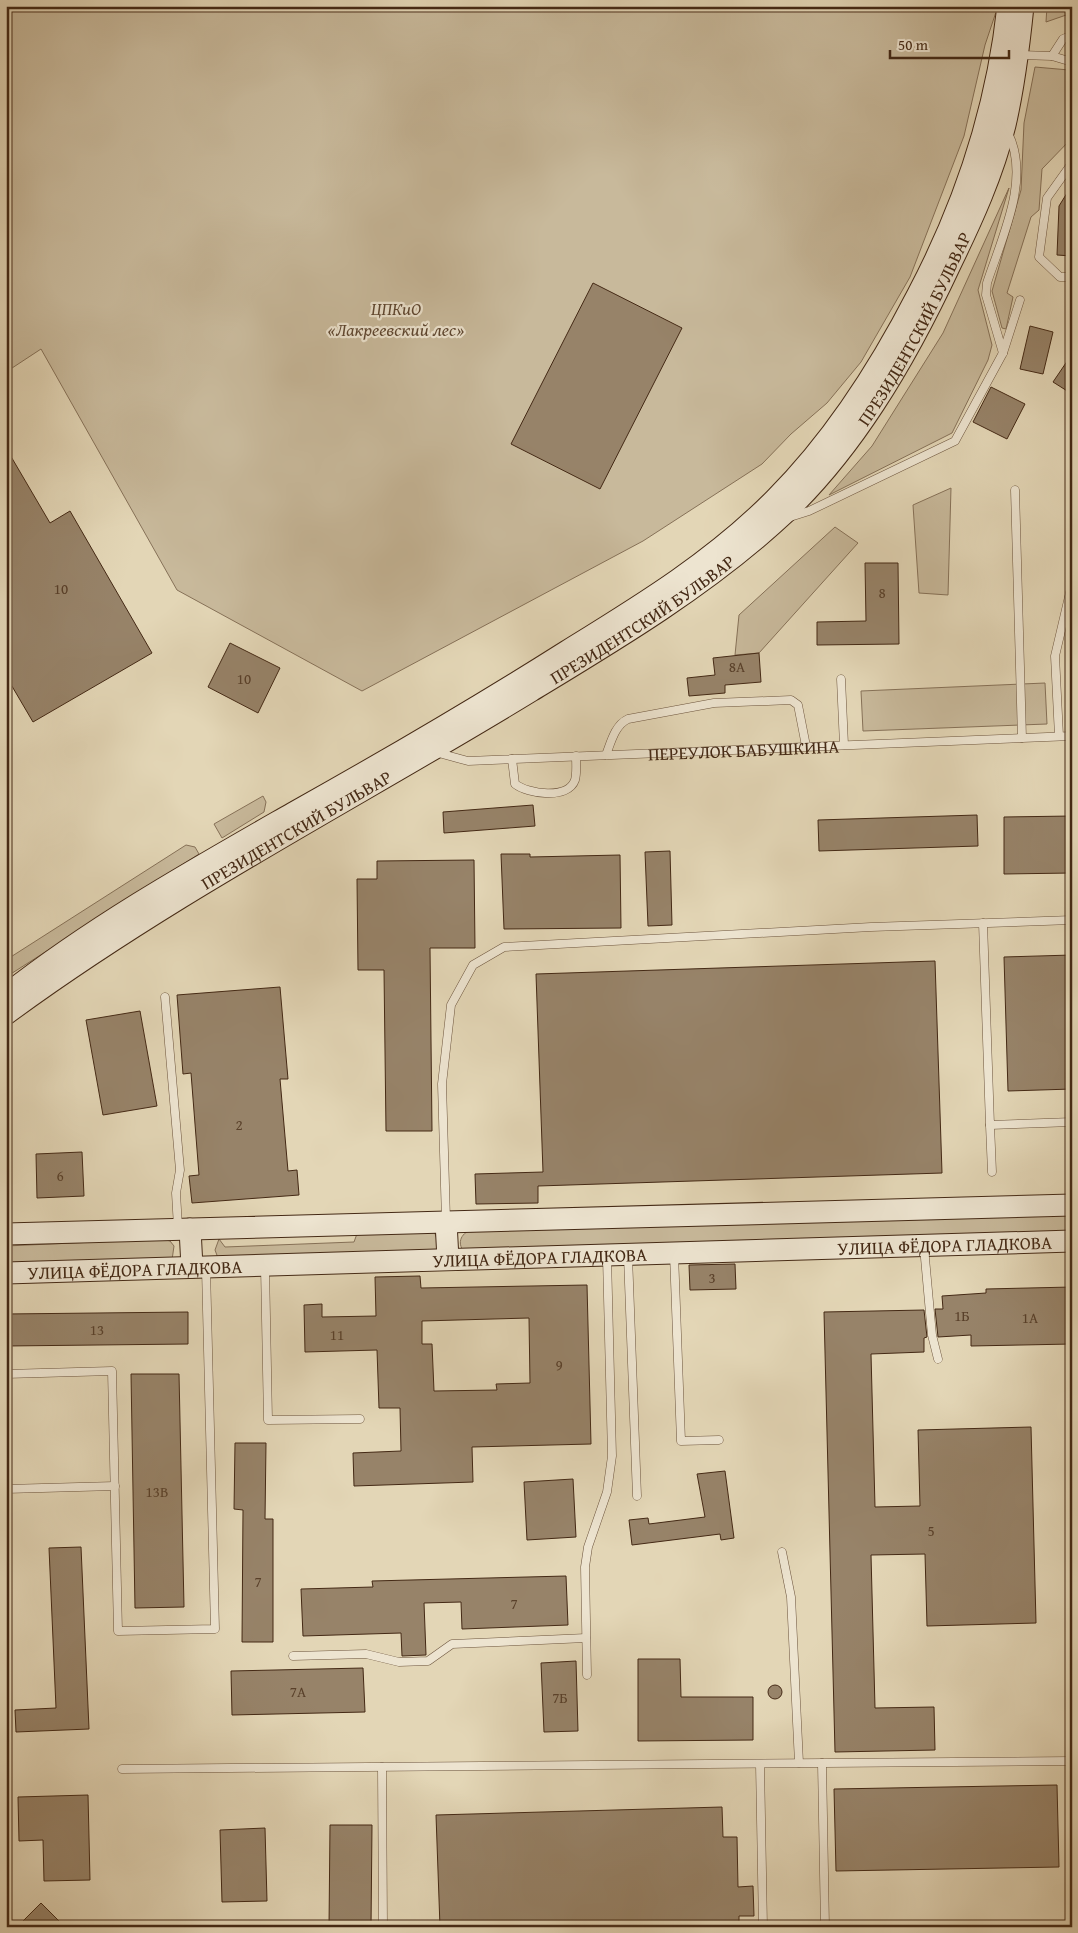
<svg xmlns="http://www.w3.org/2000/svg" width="1078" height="1933" font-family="'Gentium Book Plus',serif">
  <rect width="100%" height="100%" fill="#e3d6b6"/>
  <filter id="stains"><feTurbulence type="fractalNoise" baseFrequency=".004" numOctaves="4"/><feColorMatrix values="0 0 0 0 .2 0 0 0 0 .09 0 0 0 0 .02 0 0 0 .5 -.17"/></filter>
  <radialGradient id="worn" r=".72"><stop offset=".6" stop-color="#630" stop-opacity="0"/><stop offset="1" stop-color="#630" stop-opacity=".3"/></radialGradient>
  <g fill="#c8b99b" stroke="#867158">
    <polygon points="6,6 997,6 997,9 985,45 964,136 910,277 861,362 827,403 791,434 762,464 643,541 362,691 177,590 41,349 6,372"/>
    <polygon points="1047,6 1072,6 1072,13 1046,22"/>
    <polygon points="1035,67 1069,70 1072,72 1072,138 1042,169 1039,210 1031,217 1007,293 1013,297 1006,329 1002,328 992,291 1021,190 1024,123"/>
    <polygon points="1009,188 978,290 992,345 988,360 952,433 829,495 872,446 943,333"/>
    <polygon points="951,488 948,595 919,593 913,505"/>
    <polygon points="835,527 858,543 759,653 735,655 739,615"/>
    <polygon points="1045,683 1047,724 863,731 861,691"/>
    <polygon points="263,796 266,802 264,812 222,838 214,824"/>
    <polygon points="186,845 195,847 199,854 6,977 6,960"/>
    <path d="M1072 1213V1237L466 1254C456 1244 460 1234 472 1229Z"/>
    <path d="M358 1231 434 1232C438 1239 439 1245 435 1253L218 1258 215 1250 219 1239 225 1247 354 1242Z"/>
    <polygon points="162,1239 170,1241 174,1246 172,1260 6,1268 6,1246"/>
  </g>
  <g fill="#978369" stroke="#442915" fill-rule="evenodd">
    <polygon points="1072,185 1072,256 1057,255 1059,206"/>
    <polygon points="593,283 682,328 600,489 511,444"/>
    <polygon points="1030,326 1053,332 1043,374 1020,369"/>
    <polygon points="1072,354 1072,394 1053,382"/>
    <polygon points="991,387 1025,404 1007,439 973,422"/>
    <polygon points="6,448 50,523 70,511 152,653 33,722 6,676"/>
    <polygon points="865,563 898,563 899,644 817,645 817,622 866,621"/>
    <polygon points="230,643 280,668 258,713 208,687"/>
    <polygon points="759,653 761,682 725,685 725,693 689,696 687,678 715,675 713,658"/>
    <polygon points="533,805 535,826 444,833 443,812"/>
    <polygon points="977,815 978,846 819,851 818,820"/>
    <polygon points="1072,816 1072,873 1004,874 1004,817"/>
    <polygon points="670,851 672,925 648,926 645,852"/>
    <polygon points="501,854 530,854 530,857 620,855 621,928 504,929"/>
    <polygon points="474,860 475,948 430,948 432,1131 386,1131 384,970 358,970 357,879 377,879 377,861"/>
    <polygon points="1072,955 1072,1089 1008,1091 1004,957"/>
    <polygon points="935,961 942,1173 538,1186 538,1203 476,1204 475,1174 543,1172 536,974"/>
    <polygon points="280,987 288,1079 280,1079 288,1171 297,1170 299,1195 192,1203 189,1176 199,1175 191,1073 183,1074 177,995"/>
    <polygon points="140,1011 157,1106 103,1115 86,1020"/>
    <polygon points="82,1152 84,1196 37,1198 36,1154"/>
    <polygon points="735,1264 736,1289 690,1290 689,1265"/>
    <path d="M420 1276 421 1288 587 1285 591 1444 472 1447 473 1482 354 1486 353 1453 401 1451 400 1408H379L377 1350 305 1352 304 1305 322 1304V1317L376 1316 375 1277ZM529 1318 530 1383 496 1384 497 1390 434 1391 432 1344H422V1321Z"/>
    <polygon points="1072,1287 1072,1344 971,1346 971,1335 938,1337 935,1309 943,1309 942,1296 986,1293 986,1289"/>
    <polygon points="924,1310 927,1337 924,1338 924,1352 871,1354 875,1507 920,1506 918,1430 1031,1427 1036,1623 927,1626 925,1554 871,1555 875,1708 934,1707 935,1750 835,1752 824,1312"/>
    <polygon points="188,1312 188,1344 6,1346 6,1314"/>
    <polygon points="131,1374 179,1374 184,1607 135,1608"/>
    <polygon points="235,1443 266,1443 265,1519 273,1519 273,1642 242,1642 243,1510 234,1509"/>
    <polygon points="725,1471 734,1538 721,1540 720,1534 632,1545 629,1520 648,1518 649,1524 705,1517 697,1474"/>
    <polygon points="573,1479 576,1537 527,1540 524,1482"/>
    <polygon points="81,1547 89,1729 16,1732 15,1710 56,1708 49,1548"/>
    <polygon points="566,1576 568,1625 462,1629 461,1602 424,1603 426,1655 402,1656 401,1633 303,1636 301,1589 373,1587 372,1581"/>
    <polygon points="638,1659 680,1659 681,1697 753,1697 753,1740 638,1741"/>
    <polygon points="576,1661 578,1731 544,1732 541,1663"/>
    <polygon points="363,1668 365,1712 232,1715 231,1671"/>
    <circle cx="775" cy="1692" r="7"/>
    <polygon points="1057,1785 1059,1867 836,1871 834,1789"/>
    <polygon points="88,1795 90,1880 44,1881 43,1840 19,1841 18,1797"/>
    <polygon points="722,1807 723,1837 737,1837 738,1887 753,1886 754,1916 739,1916 739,1927 440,1927 436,1815"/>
    <polygon points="330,1825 372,1825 371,1927 329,1927"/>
    <polygon points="265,1828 267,1901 222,1902 220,1830"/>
    <polygon points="41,1903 65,1927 17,1927"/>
  </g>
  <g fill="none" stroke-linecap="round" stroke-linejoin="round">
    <g stroke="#6c543d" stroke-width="9">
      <g id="service">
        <polyline points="1020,55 1052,56 1072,62"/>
        <polyline points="1052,56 1063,39 1072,35"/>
        <polyline points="1072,163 1047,198 1039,257 1060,277 1072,277"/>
        <path d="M1003 353 986 295 987 283C1002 237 1031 179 1008 133"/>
        <polyline points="1015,490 1022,738"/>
        <polyline points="790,517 809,511 955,441 1003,353 1020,300"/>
        <polyline points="841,679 844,745"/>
        <polyline points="1059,736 1055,656 1072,584"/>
        <path id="s1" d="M435 752 468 761 1072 736"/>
        <path d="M606 755C611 742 615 725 628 719L714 703 791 700 798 705 806 746"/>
        <path d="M512 759 515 784C528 794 568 800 575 780 577 773 576 763 576 756"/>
        <polyline points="983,923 990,1125 1072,1122"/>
        <polyline points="165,997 180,1170 176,1193 178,1227"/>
        <polyline points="990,1125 992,1172"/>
        <polyline points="446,1220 442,1084 451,1005 473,965 504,947 871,927 1072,920"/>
        <polyline points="924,1247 932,1335 938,1359"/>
        <polyline points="674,1254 681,1441 719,1440"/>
        <polyline points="628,1256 637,1496"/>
        <polyline points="265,1267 268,1420 360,1419"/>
        <polyline points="6,1374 112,1371 118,1631 215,1629 206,1269"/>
        <polyline points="6,1489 115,1486"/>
        <polyline points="782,1552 791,1597 799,1763"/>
        <polyline points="293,1656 366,1654 399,1662 428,1661 452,1644 586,1638"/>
        <polyline points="587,1675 585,1567 588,1547 607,1492 612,1456 607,1257"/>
        <polyline points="822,1763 825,1927"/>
        <polyline points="760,1764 763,1927"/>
        <polyline points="382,1767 383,1927"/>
        <polyline points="122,1769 1072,1761"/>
      </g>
    </g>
    <g stroke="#442915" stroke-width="23">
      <g id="secondary">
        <path d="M6 995C95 925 195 869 293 813 386 761 477 708 567 651 640 606 714 561 775 499 834 440 880 368 918 294 966 203 997 108 1008 6"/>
        <path id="s2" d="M6 1014C172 892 356 798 531 691 615 640 699 590 773 524 851 455 906 359 950 265 972 220 993 174 1005 125 1014 86 1019 46 1023 6"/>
        <polyline points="446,1222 448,1259"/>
        <polyline points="190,1229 192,1267"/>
        <polyline points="6,1234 1072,1205"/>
        <path id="s3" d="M6 1273 1072 1241"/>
      </g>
    </g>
    <use href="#service" stroke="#ede4d0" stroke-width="8"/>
    <use href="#secondary" stroke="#ede4d0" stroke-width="21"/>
  </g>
  <g text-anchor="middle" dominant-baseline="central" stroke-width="4.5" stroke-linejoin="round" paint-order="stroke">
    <g font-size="15" fill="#59402a">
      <text x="61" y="588">10</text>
      <text x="882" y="592">8</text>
      <text x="737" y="666">8А</text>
      <text x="244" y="678">10</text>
      <text x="239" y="1124">2</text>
      <text x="60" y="1175">6</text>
      <text x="712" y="1277">3</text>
      <text x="962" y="1315">1Б</text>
      <text x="1030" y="1317">1А</text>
      <text x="97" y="1329">13</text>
      <text x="337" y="1334">11</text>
      <text x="559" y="1364">9</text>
      <text x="157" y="1491">13В</text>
      <text x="931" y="1530">5</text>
      <text x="258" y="1581">7</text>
      <text x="514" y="1603">7</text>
      <text x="298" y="1691">7А</text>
      <text x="560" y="1697">7Б</text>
    </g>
    <g font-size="18" font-style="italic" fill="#5e4630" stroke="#ede4d0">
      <text x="396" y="308">ЦПКиО<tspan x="396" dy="21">«Лакреевский лес»</tspan></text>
    </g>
    <g font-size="18" fill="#442915" stroke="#ede4d0">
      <text stroke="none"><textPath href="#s2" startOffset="1154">ПРЕЗИДЕНТСКИЙ БУЛЬВАР</textPath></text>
      <text stroke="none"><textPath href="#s2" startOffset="749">ПРЕЗИДЕНТСКИЙ БУЛЬВАР</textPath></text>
      <text stroke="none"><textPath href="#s1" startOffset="310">ПЕРЕУЛОК БАБУШКИНА</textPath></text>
      <text stroke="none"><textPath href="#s2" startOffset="344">ПРЕЗИДЕНТСКИЙ БУЛЬВАР</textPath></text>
      <text stroke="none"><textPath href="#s3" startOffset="939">УЛИЦА ФЁДОРА ГЛАДКОВА</textPath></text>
      <text stroke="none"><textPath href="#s3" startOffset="534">УЛИЦА ФЁДОРА ГЛАДКОВА</textPath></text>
      <text stroke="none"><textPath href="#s3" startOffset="129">УЛИЦА ФЁДОРА ГЛАДКОВА</textPath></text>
    </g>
  </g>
  <rect width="1078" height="1933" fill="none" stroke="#e3d6b6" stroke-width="25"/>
  <rect x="8" y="8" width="1063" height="1918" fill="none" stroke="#442915" stroke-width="2.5"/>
  <rect x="12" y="12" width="1053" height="1908" fill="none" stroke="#442915"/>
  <path d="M890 50v8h119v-8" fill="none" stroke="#442915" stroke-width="2.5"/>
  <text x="898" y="50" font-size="15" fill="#442915" stroke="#ede4d0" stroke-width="4" paint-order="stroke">50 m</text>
  <rect width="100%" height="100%" filter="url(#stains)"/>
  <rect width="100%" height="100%" fill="url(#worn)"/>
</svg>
